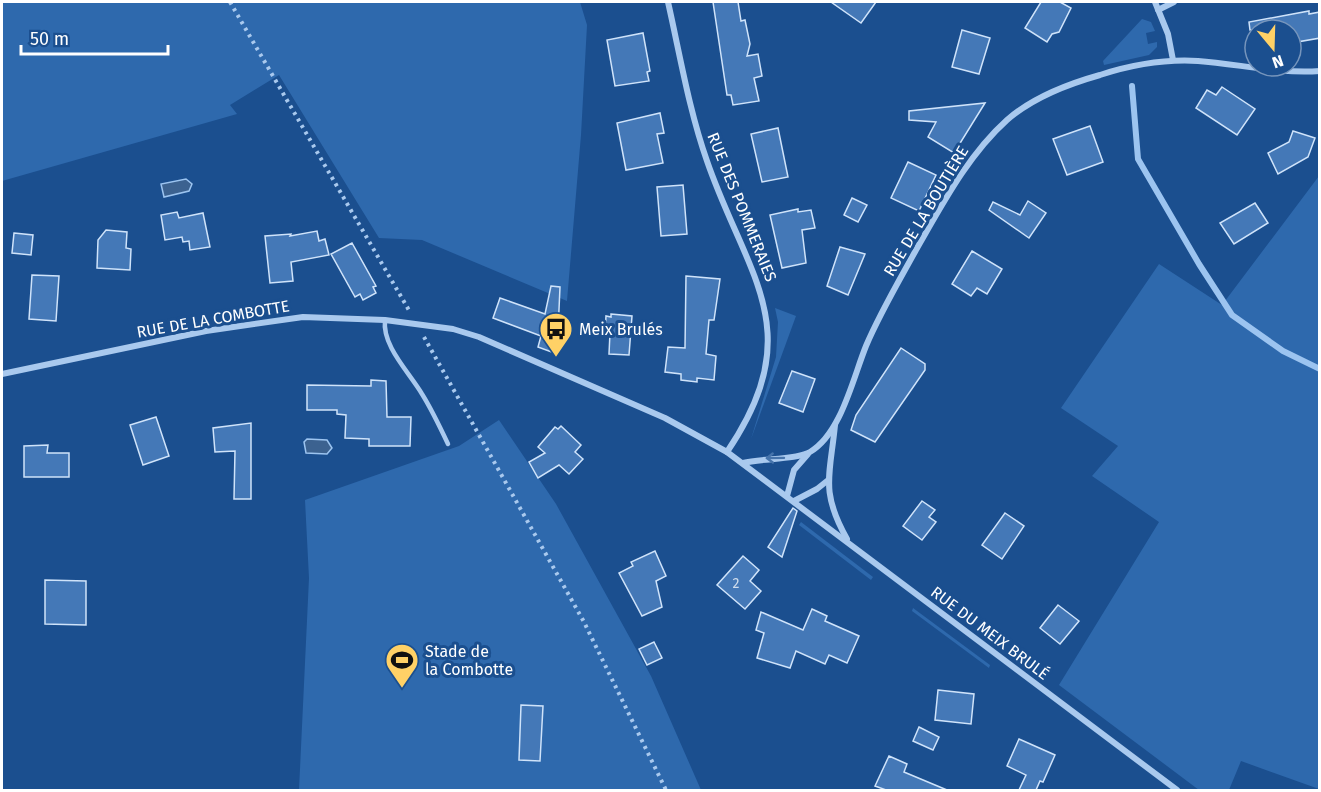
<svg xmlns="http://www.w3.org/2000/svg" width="1321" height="792" font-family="'Fira Sans',sans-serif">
  <rect width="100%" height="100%" fill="#1b4f8f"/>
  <g fill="#2e69ad">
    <polygon points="2,2 580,2 587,25 581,135 567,301 422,240 379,238 279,75 230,105 237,114 2,181"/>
    <polygon points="1142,19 1151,22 1155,31 1146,33 1148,44 1157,42 1157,47 1149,55 1104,65 1103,61"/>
    <polygon points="1319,176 1319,789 1241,761 1229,790 1199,790 1059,685 1159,522 1092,476 1118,446 1061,408 1159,264 1222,305"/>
    <polygon points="775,308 796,316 751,439 776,357 778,322"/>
    <polygon points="499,420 556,504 651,676 701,790 299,790 309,578 305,500 459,446"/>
    <polygon points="801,522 873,577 871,580 799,525"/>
    <polygon points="913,608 990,665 989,668 912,611"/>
  </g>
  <g fill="#3c6290" stroke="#9cc4f0" stroke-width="1.5">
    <polygon points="186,179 192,184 189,191 164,197 161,184"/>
    <polygon points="307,439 327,440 332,448 327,454 306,453 304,442"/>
  </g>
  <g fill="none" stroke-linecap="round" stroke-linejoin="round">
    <polyline stroke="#9cc4f0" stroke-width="6" points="1132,86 1138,159 1199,264 1232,315 1283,351 1320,369"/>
  </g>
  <g fill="#4478b7" stroke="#cfe3fa" stroke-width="1.5">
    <polygon points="713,2 738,2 741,21 745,20 750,44 747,56 758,54 762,76 754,78 759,101 733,105 731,95 727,95"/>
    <polygon points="831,2 876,2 861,23"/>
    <polygon points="1041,2 1060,2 1071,8 1059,32 1052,34 1047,42 1025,28"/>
    <polygon points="1309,11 1309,14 1320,12 1320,38 1291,43 1291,30 1250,30 1249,22"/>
    <polygon points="962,30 990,38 979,74 952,67"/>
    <polygon points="643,33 650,71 647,72 649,81 615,86 607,40"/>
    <polygon points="1222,87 1255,109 1237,135 1196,108 1207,90 1216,95"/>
    <polygon points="985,103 954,153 928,137 936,122 909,120 909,111"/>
    <polygon points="660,113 664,133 657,134 663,163 626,170 617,123"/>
    <polygon points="1090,126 1103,162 1067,175 1053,139"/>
    <polygon points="778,128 788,177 762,182 751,134"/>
    <polygon points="1293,131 1315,138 1308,157 1278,174 1268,153 1289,142"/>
    <polygon points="908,162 936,175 919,211 891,198"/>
    <polygon points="683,185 687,234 661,236 657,187"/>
    <polygon points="852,198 867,205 858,222 844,215"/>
    <polygon points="1028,201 1046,213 1029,238 989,210 993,202 1020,215"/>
    <polygon points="1255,203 1268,223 1234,244 1220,223"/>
    <polygon points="798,209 798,212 811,210 815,228 802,230 806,263 782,268 770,215"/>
    <polygon points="177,212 179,218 203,213 210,247 190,250 189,241 183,242 182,237 165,240 161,215"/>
    <polygon points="106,230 127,232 126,248 131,249 130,270 97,268 98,240"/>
    <polygon points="317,231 319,241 325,239 329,255 291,262 293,281 270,283 265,236 291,234 290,236"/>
    <polygon points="14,233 33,235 31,255 12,253"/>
    <polygon points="352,243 376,286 373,287 376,293 363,300 360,294 355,297 331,254"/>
    <polygon points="840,247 865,254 848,295 827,286"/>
    <polygon points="972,251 1002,269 987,294 977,288 971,296 952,284"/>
    <polygon points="32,275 59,276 56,321 29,319"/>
    <polygon points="686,276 720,279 714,320 709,320 706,354 716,356 714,380 697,378 697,382 681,380 681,374 665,372 668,347 685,348"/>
    <polygon points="551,286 560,287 557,354 538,347 541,336 493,318 500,298 545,314"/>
    <polygon points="611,314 632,316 629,355 609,354 610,333 605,333 606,316 611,317"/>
    <polygon points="901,348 925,364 925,370 875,442 851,430 856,415"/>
    <polygon points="792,371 815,379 803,412 779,403"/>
    <polygon points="371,380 386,381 387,417 411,417 410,446 369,446 369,439 345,438 346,415 337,414 337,410 307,410 307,385 371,386"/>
    <polygon points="156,417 169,456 143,465 130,425"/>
    <polygon points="251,423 251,499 234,499 235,451 215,452 213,428"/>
    <polygon points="561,426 581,445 575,452 583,459 569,474 559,465 538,478 529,462 545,453 538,447 555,427 558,429"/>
    <polygon points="48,445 47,453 69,453 69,477 24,477 24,446"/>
    <polygon points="922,501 935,510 929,517 936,522 922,540 903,526"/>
    <polygon points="793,508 797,511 782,557 768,547"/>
    <polygon points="1005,513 1024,526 1002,559 982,545"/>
    <polygon points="655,551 666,576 656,581 662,607 642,616 619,573 633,566 631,562"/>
    <polygon points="743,556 759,570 750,581 761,591 745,609 717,585"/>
    <polygon points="45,580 86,581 86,625 45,624"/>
    <polygon points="1058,605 1079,621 1060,644 1040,628"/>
    <polygon points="812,609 827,616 825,621 859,636 847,663 829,655 825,664 796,651 790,668 757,658 764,633 756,630 761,612 803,630"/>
    <polygon points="654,642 662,658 647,665 639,649"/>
    <polygon points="938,690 974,694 971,724 935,720"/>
    <polygon points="521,705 543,706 540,761 519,760"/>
    <polygon points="919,727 939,737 933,750 913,741"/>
    <polygon points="1019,739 1055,755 1043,782 1040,781 1036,790 1019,790 1026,775 1007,766"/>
    <polygon points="889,756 907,764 904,772 947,790 886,790 875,786"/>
  </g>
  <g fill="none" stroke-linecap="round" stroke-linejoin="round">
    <g stroke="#a9c9ee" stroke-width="4" stroke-dasharray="3 4.5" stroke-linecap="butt">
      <polyline points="230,2 410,312"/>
      <polyline points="424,337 584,622 666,790"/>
    </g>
    <path stroke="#a9c9ee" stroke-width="4.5" d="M385 320C382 346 409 372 422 394 432 410 440 427 448 444"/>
    <g stroke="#a9c9ee" stroke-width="6">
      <path d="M668 2C680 55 689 110 707 161 747 277 810 329 727 452"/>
      <polyline points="1155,2 1168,34 1173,60"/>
      <polyline points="1158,10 1174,2"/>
      <polyline points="2,374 206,331 303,317 385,320 453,329 479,337 665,418 727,452 1177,790"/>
      <path d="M835 425C830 476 820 491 847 539"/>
      <path d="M743 463C762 458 796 460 810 452 841 434 853 378 866 346 880 313 899 281 916 250 942 205 968 155 1007 120 1032 98 1068 84 1100 75 1131 65 1166 59 1198 61 1239 64 1278 74 1320 71"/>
      <polyline points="787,496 794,470 808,454"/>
      <polyline points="794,501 817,489 827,481"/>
    </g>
  </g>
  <defs><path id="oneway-shaft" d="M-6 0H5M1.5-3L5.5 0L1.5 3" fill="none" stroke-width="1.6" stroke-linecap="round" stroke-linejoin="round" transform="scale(1.5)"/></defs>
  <use stroke="#4674ac" href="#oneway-shaft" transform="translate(775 458) rotate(179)"/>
  <defs>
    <g id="bus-pin" transform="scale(1.725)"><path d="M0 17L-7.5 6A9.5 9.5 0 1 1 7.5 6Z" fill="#ffd166" stroke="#1b4f8f"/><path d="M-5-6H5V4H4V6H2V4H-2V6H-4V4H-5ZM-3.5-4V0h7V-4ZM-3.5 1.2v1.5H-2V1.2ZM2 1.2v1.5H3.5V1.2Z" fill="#111"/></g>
    <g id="stadium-pin" transform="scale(1.725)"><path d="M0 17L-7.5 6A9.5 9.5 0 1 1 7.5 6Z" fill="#ffd166" stroke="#1b4f8f"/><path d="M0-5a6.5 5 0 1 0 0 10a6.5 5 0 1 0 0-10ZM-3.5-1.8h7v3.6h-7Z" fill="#111"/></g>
  </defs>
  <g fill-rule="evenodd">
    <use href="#bus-pin" x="556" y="329"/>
    <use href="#stadium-pin" x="402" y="660"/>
  </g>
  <g text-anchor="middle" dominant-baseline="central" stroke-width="6" stroke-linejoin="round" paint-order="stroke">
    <g font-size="14" fill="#d0dded">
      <text x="736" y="583">2</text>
    </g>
    <g font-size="16" fill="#fff" stroke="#1b4f8f">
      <text transform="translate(742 207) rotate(68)">RUE DES POMMERAIES</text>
      <text transform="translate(926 211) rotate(-59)">RUE DE LA BOUTIÈRE</text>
      <text transform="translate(213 319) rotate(-10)">RUE DE LA COMBOTTE</text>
      <text transform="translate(990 633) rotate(37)">RUE DU MEIX BRULÉ</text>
    </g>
    <g font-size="16" fill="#fff" stroke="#1b4f8f" text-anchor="start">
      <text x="579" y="329">Meix Brulés</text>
      <text x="425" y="651">Stade de<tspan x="425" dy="18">la Combotte</tspan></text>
    </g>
  </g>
  <rect width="1321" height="792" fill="none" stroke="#ffffff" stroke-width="6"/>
  <g transform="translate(1273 48) rotate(161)"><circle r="28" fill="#1b4f8f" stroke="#7695bc" stroke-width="1.5"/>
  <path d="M0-4.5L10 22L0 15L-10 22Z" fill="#ffd166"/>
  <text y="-9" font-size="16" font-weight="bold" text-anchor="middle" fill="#ffffff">N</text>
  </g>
  <path d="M21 45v9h147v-9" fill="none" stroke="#ffffff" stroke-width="3"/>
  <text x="30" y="45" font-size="18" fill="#ffffff" stroke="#1b4f8f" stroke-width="4.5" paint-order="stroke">50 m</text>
</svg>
